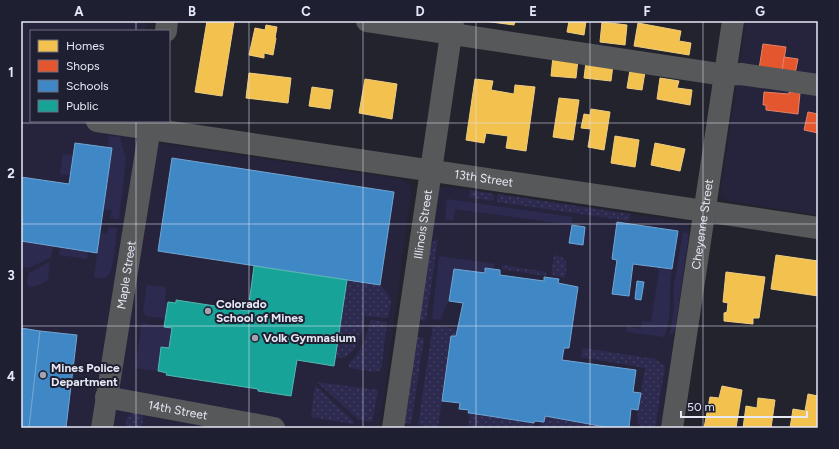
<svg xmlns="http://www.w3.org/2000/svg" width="839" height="449" font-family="Figtree,sans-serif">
  <defs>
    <pattern id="grass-dots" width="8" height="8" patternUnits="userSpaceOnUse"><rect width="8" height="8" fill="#2d2a50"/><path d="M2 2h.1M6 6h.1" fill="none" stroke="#413f61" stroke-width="1.8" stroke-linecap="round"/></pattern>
  </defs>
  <rect width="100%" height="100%" fill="#23232e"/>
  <g fill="#26243c">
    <polygon points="21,21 147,21 146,31 31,31 31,121 133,121 131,139 400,179 405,181 409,184 411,188 411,193 380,428 21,428"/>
    <polygon points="746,21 818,21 818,215 729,201 723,199 721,197 720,195"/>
    <polygon points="441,187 450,187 678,221 685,223 688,225 689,229 689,234 661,428 403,428 439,188"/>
  </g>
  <g fill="url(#grass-dots)">
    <polygon points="470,190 494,194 493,201 469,197"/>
    <polygon points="498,194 630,214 629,221 497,202"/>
    <polygon points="438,239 426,321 419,320 430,247 434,241"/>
    <path d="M554 255C570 258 567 264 565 278L551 275Z"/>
    <polygon points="502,265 546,272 546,276 501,269"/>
    <path d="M347 280 380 285 388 294 391 301 388 318 365 316C363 328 358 351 345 357 342 358 338 358 335 358Z"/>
    <path d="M371 320 386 322 387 324 381 370 374 372 350 368 348 365C362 351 366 338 371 320Z"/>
    <polygon points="433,325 457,329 456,336 451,336 438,428 418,425"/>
    <polygon points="417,337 424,338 411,424 404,423"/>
    <polygon points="583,348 655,359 665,366 655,428 640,428 637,418 645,368 581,357"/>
    <polygon points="317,382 378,390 372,422 359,420"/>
    <polygon points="315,385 353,421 354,422 353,424 311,417"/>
    <polygon points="137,409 144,411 142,428 125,428 127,418"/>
    <polygon points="470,413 534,423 534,428 468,428"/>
    <polygon points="545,416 611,428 540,428 541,421 544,421"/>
  </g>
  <g fill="#2d2a50">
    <polygon points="109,136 120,137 126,160 119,219 110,218 112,210 103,209 112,148 108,147"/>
    <polygon points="63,154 73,155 70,175 61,174 60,173"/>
    <polygon points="447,199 573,217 571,225 455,209 453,221 445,219"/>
    <path d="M109 227 117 228C116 237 114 272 107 276 103 279 99 278 94 277L100 233 107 234Z"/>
    <polygon points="683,232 689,234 675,330 673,333 669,336 671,329 674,308 674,285"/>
    <polygon points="21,241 53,246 51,257 29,268 21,266"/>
    <polygon points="60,248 88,252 87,259 59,255"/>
    <polygon points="439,256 495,264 494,269 485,268 485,273 454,269 449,301 445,307 441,320 432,319"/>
    <path d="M50 262 48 280C41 284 37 287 29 287L27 283 29 273Z"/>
    <path d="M658 267 672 268C671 273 670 279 670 284 670 302 671 320 664 337L626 332 627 326 641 329 642 321 651 322 659 271H658Z"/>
    <polygon points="147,285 166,287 165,301 168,302 166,319 146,316 143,311"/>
    <polygon points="142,323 172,328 169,348 161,347 158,371 135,368"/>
  </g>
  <g fill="#f2c14e" stroke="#efcd80">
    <polygon points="207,21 226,21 234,22 222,96 195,92"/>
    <polygon points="484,21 515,21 514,25"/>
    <polygon points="569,21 586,21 584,35 567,32"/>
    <polygon points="602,22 627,25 625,45 600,42"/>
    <polygon points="638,23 681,31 679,41 691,43 689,55 634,46"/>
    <polygon points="266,25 277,27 275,38 276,38 273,55 264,53 264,58 249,55 255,28 265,30"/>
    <polygon points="553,56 578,59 576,78 551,76"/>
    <polygon points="586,62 613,65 611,81 584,78"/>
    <polygon points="630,70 645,72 642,90 627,88"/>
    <polygon points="249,73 291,78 288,103 246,98"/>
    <polygon points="660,78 679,81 677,88 692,90 690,105 657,99"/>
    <polygon points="365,79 397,84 392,119 359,113"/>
    <polygon points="475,79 493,81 491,90 514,94 515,85 535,87 526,151 506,148 508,136 486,133 484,143 466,140"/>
    <polygon points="312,87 333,90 330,109 309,106"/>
    <polygon points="559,98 579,100 573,140 553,137"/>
    <polygon points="591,109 610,112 604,150 588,147 591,129 581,128 584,114 590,115"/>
    <polygon points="615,136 639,140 635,167 611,163"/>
    <polygon points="655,143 685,149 680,171 651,165"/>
    <polygon points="776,255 818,261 818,296 771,289"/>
    <polygon points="726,272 765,277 759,318 753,318 753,324 724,321 724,313 727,312 728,303 723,302"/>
    <polygon points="722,386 742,390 736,428 704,428 710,397 719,398"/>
    <polygon points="808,394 818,396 818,428 790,428 793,409 805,411"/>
    <polygon points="758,398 775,400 771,428 743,428 746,406 757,408"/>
  </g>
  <g fill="#e4572e" stroke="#e5826a">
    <polygon points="763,44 786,47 782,72 759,69"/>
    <polygon points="784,57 798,59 795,74 782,72"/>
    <polygon points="764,92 789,94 789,92 800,93 798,114 766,110 766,105 763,105"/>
    <polygon points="808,112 818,114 818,133 804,130"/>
  </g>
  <g fill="#3f88c5" stroke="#71a5d3">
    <polygon points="75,143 112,148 97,253 21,241 21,177 69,184"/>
    <polygon points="172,158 394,192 380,285 158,251"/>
    <polygon points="617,222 678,231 672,269 633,264 629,296 612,294 617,260 612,259"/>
    <polygon points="572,225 585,227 583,245 569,243"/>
    <polygon points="485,268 500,270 500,275 544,281 544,277 559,279 558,283 578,287 569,348 564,348 562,360 636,370 633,392 641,393 638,410 631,409 629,428 611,428 545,416 544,422 535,421 534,423 470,413 468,413 469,410 459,409 460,403 442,401 451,336 456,336 463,303 449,301 454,269 485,273"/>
    <polygon points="637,281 644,282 641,300 635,299"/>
    <polygon points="21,328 40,331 29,428 21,428"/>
    <polygon points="40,331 77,335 66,428 29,428"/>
  </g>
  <polygon fill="#17a398" stroke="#55b8b4" points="254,266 347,280 334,366 297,360 291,396 258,391 258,389 166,375 167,373 158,371 161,347 169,348 172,328 164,327 168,302 176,303 176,300 248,311"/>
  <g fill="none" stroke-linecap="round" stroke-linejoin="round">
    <g stroke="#565859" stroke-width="22">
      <polyline points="367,21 725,75 741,74 818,85"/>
      <polyline points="166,31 167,21"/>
      <path id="s1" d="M97 121 818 228"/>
      <path id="s2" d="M106 397 274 428"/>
      <path id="s3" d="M102 428 151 121"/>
      <path id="s4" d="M393 428 453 21"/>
      <path id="s5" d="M672 428 733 21"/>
    </g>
  </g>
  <path fill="none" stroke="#e7e8f5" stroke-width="1" stroke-opacity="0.55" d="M136 21V31M249 21V428M363 21V428M476 21V428M590 21V428M703 21V428M136 121V428M21 123H818M21 224H818M21 326H818"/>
  <g fill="#a2a3af" stroke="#1f1f32" stroke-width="1.5">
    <circle cx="208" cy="311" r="4"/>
    <circle cx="255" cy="338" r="4"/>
    <circle cx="43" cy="375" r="4"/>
  </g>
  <g text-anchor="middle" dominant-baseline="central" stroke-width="4" stroke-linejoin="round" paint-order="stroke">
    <g font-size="12" fill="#e7e8f5" stroke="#1f1f32">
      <text stroke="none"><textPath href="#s1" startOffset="391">13th Street</textPath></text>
      <text stroke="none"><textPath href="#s4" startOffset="206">Illinois Street</textPath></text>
      <text stroke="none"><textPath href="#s5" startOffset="206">Cheyenne Street</textPath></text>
      <text stroke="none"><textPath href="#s3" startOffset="155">Maple Street</textPath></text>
      <text stroke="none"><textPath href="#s2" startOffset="73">14th Street</textPath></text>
    </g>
    <g font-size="12" font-weight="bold" fill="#e7e8f5" stroke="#1f1f32" text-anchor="start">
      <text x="216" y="304">Colorado<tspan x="216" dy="14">School of Mines</tspan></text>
      <text x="263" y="338">Volk Gymnasium</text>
      <text x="51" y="368">Mines Police<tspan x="51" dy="14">Department</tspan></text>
    </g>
  </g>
  <rect width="839" height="449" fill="none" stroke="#1f1f32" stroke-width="44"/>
  <rect x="30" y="30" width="140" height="92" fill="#1f1f32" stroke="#6f6f80"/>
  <rect x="38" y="40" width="20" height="12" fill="#f2c14e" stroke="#6f6f80"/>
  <text x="66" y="50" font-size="12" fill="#e7e8f5">Homes</text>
  <rect x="38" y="60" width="20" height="12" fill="#e4572e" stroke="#6f6f80"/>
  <text x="66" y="70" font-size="12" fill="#e7e8f5">Shops</text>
  <rect x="38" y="80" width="20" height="12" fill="#3f88c5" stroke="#6f6f80"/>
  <text x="66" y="90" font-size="12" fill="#e7e8f5">Schools</text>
  <rect x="38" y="100" width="20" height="12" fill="#17a398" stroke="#6f6f80"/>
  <text x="66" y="110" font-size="12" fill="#e7e8f5">Public</text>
  <path d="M681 411v6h126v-6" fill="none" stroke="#e7e8f5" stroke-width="2"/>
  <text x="687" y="411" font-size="12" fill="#e7e8f5" stroke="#1f1f32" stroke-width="3" paint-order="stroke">50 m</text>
  <rect x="22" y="22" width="795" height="405" fill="none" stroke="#e7e8f5" stroke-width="1.5"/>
  <g font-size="13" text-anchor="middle" font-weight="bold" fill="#e7e8f5">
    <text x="79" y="16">A</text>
    <text x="192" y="16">B</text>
    <text x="306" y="16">C</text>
    <text x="420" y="16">D</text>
    <text x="533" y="16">E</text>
    <text x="647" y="16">F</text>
    <text x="760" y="16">G</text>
    <text x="11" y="77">1</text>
    <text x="11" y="178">2</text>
    <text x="11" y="280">3</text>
    <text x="11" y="381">4</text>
  </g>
</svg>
